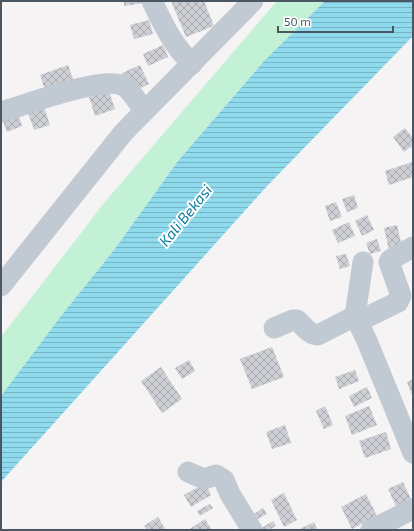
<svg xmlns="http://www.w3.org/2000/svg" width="414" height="531" font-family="'Exo 2',sans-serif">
  <defs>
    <pattern id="water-rules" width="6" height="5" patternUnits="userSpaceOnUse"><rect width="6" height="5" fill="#90daee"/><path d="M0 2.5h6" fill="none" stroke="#78b4c4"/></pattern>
    <pattern id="building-cross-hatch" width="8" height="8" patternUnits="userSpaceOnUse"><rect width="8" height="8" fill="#cdcfd5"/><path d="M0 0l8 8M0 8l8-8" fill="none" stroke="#a8abb0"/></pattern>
  </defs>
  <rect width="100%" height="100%" fill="#f5f3f3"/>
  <polygon fill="#c3f1d5" points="277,1 325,1 265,60 178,161 114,250 61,316 1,396 1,337 104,203"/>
  <polygon fill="url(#water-rules)" points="325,1 413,1 413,36 268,185 1,482 1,396 61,316 114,250 178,161 265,60"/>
  <g fill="url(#building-cross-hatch)">
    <polygon points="124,1 142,1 143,3 124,6"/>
    <polygon points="171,1 204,1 214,26 186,37"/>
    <polygon points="149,20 153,34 134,39 130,25"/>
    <polygon points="163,45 168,57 148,66 143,54"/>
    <polygon points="68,65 75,84 46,93 40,75"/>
    <polygon points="140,65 149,84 131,93 122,73"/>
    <polygon points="109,91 115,109 95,116 89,97"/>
    <polygon points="43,104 50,125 34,130 27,110"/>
    <polygon points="17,110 22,126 7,132 1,116"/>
    <polygon points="405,128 413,138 413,145 404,152 393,137"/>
    <polygon points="412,162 413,166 413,177 389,185 385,171"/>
    <polygon points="354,195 358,208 347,212 342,199"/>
    <polygon points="336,202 342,217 330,221 325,206"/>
    <polygon points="367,215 374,230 362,236 355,221"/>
    <polygon points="349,222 355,236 338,243 332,230"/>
    <polygon points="397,225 402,247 389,250 384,228"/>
    <polygon points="377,239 381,251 370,254 366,243"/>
    <polygon points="346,254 350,266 340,269 336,256"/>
    <polygon points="272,347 284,377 252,389 240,359"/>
    <polygon points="189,360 195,371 182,379 175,368"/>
    <polygon points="161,367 182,399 162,413 141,381"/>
    <polygon points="355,370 359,381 339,389 335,377"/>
    <polygon points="413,379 413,398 407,382"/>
    <polygon points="367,387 372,398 354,407 349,396"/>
    <polygon points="325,406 333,425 324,429 316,411"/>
    <polygon points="369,406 377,425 352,435 345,416"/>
    <polygon points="285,425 291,443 272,449 266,432"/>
    <polygon points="386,432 391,449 365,458 359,441"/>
    <polygon points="403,482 411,499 396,506 388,489"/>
    <polygon points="205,483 211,495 191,507 184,495"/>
    <polygon points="284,493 297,520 284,527 271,500"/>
    <polygon points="366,494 377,516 352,529 341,507"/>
    <polygon points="210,504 213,508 200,516 197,511"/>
    <polygon points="263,508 267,514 252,522 249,517"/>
    <polygon points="158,517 166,530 147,530 144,526"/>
    <polygon points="205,519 212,530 188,530"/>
    <polygon points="273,521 276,526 269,530 258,530"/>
    <polygon points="314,522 318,530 298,530"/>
  </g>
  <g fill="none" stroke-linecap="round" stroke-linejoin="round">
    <g stroke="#c1cad2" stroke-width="21">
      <path d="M152 1C164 26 172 44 192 64"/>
      <path d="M1 112C25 105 104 75 124 86 131 90 139 104 144 111"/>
      <polyline points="363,262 355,316 367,341 413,453"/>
      <polyline points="1,286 123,133 253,1"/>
      <polyline points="357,322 398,302 401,296 389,262 390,260 413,247"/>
      <path d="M274 328 293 320H297C304 326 309 335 318 335L355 316"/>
      <polyline points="188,472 204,479 216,475 224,480 230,494 252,530"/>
      <polyline points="371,530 413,509"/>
    </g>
  </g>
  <g text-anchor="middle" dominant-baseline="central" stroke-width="4" stroke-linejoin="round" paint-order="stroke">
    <g font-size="15" font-style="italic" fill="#0c7c9b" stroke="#fff">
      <text transform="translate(185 215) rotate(-51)">Kali Bekasi</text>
    </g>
  </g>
  <rect width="414" height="531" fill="none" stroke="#4a5661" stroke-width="4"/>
  <path d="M278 26v6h115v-6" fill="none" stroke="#4a5661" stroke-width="2"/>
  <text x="284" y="26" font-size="12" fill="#4a5661" stroke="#ffffff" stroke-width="3" paint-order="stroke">50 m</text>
</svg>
